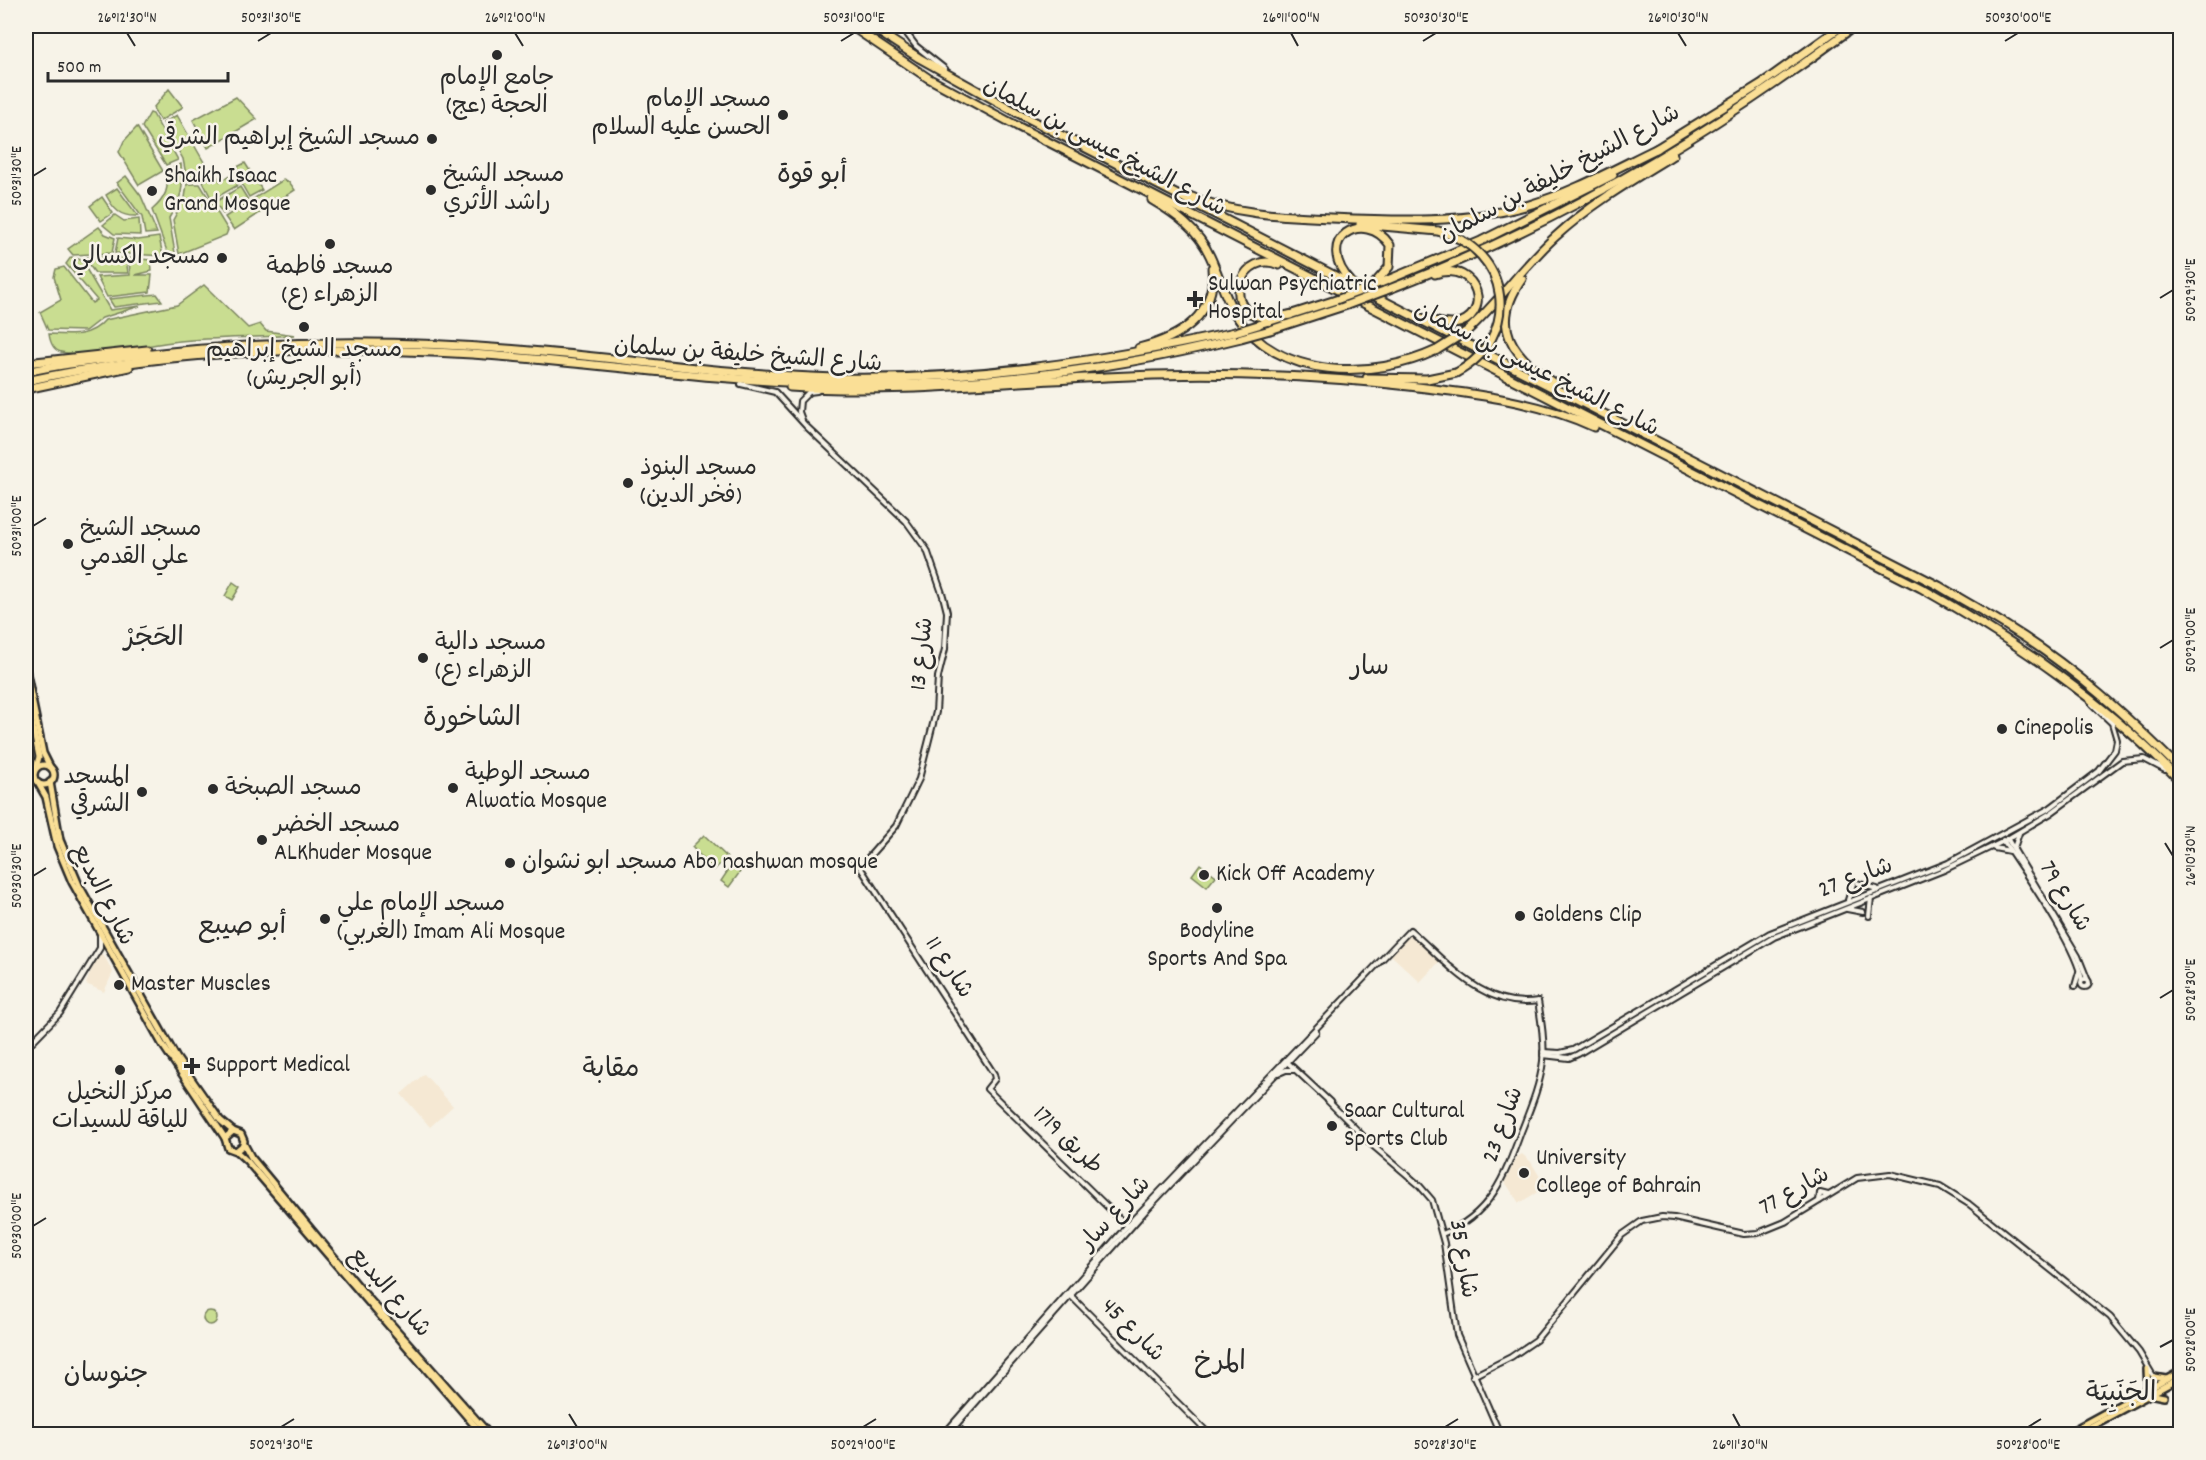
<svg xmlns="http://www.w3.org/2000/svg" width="2206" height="1460" font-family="Dekko,'Playpen Sans Arabic',sans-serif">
  <rect width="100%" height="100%" fill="#f7f3e8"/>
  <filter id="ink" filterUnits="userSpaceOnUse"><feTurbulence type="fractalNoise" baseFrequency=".0167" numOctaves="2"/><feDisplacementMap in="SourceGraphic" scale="12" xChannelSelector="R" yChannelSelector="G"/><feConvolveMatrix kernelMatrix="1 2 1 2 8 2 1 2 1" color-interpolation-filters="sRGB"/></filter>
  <g filter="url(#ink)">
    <g fill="#f5e8d3">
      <polygon points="1411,933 1441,960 1420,982 1391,955"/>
      <polygon points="98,952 104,956 113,972 104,992 86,984"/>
      <polygon points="424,1074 453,1106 430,1127 401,1094"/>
      <polygon points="1522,1154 1531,1162 1546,1187 1519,1203 1505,1182 1517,1157"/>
    </g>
    <g fill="#c9dd91" stroke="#7a845e" stroke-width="1.5">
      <polygon points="169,89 183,107 160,121 153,108"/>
      <polygon points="236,97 257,119 208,148 193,120"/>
      <polygon points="150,113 153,114 178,160 166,165 142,127"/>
      <polygon points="177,115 209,171 199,180 187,180 183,159 163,123"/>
      <polygon points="137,127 163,171 139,185 119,152 124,141"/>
      <polygon points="245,163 262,190 249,197 233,169"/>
      <path d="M181 164C184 189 182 197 169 218L175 253 168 254 152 210C166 198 169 189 167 170Z"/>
      <polygon points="215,172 220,181 232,175 238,185 212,200 203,182"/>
      <polygon points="126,176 141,196 157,233 145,234 142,217 117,183"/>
      <polygon points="283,180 290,183 295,190 234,230 225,217"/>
      <polygon points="187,184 200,184 228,230 226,235 179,254 173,220 185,198"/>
      <polygon points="240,187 248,200 223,214 215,202"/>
      <path d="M117 188 138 216C120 217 114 210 106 195Z"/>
      <polygon points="102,197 113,213 101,221 90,206"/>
      <polygon points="115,215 124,221 139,219 140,235 114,234 103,225"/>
      <polygon points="99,227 105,234 115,238 112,253 73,255 68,249"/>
      <polygon points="159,237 163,256 115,253 118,238 138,240"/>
      <polygon points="95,256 126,258 128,273 95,273 84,258"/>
      <polygon points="71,257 81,260 110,310 140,306 102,318 85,331 48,330 40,312 61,300 54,277 56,269 64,267 92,303 97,300 66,264"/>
      <polygon points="129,258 151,260 152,271 135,275 152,275 150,292 107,297 97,277 130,275"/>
      <path d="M204 285 248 328 260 324 266 331 295 335C256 338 218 337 180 341 148 344 90 359 61 352 53 350 50 341 49 334 70 335 90 338 105 320L177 305Z"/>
      <polygon points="157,294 162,301 114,307 109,299"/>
      <polygon points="233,582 240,587 232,600 225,596"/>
      <polygon points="704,835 727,857 714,870 692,847"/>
      <polygon points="1200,864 1216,876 1207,887 1192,875"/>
      <polygon points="731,866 740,872 729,887 721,881"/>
      <circle cx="210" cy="1318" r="7"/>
    </g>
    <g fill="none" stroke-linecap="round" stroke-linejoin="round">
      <g stroke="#2b2b2b" stroke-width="8">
        <g id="minor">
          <polyline points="901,26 916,46 945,69"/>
          <polyline points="741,384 775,392 806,426 906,521 927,550 943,596 947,612 945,649 938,677 936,712 919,779 896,826 860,867 994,1074 995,1079 987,1089 1127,1226"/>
          <polyline points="802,420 799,412 800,401 809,392 817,391"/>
          <polyline points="26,777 35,770"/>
          <polyline points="26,780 35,779"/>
          <polyline points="2007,838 2078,956 2088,981"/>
          <path d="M2003 840C2024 872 2077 946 2082 981"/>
          <polyline points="1994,848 2010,851"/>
          <polyline points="2014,848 2019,833"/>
          <polyline points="853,863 865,861"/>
          <polyline points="1857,883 1877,889"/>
          <polyline points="1848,900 1853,884"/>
          <polyline points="1847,909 1863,912"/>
          <polyline points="1869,916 1871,898"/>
          <circle cx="2085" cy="983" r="4"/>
          <polyline points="2075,986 2079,972"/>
          <polyline points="26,1048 60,1013 100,948 100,935"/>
          <polyline points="1543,1052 1560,1053 1573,1050 1770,933 1948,863 2050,808 2099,771 2115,750 2117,740 2112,723 2092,704"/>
          <polyline points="1543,1055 1569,1058 1578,1054 1774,937 1944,870 2004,841 2051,813 2122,761 2144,759 2165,770"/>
          <polyline points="1286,1061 1330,1102"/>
          <polyline points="1279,1073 1286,1070 1294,1070"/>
          <polyline points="1328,1101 1372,1145 1419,1185 1432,1200 1444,1243 1457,1335 1500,1434"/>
          <polyline points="1819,1201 1820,1193 1828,1195"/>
          <polyline points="1070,1295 1209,1434"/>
          <polyline points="1473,1376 1511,1357 1536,1340 1622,1235 1642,1221 1662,1217 1674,1218 1744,1234 1758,1233 1785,1222 1857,1178 1890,1174 1940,1186 1969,1204 2110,1317 2139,1352 2155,1379"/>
          <path d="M944 1434 1127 1226 1410 930C1447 962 1484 1010 1538 1001 1541 1019 1545 1042 1543 1061 1540 1086 1530 1109 1521 1132 1505 1176 1490 1216 1442 1234"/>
          <polyline points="948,1434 1148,1208 1316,1032"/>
          <polyline points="951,1434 961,1430"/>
        </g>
      </g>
      <g stroke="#2b2b2b" stroke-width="10">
        <g id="major">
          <polyline points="26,670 43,753 50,767"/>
          <polyline points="26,693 39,757 36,768"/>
          <circle cx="44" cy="775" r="10"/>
          <polyline points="50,782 60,840 79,885 176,1057 220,1120 233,1131"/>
          <polyline points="38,783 46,797 57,846 72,882 162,1044 225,1138"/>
          <polyline points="244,1144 251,1157 369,1299 489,1434"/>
          <polyline points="236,1151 242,1146 244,1141 241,1134 233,1131 225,1138 228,1148 236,1151 247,1161 482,1434"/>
          <polyline points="2147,1369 2148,1391"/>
          <polyline points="2154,1377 2166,1379"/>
          <polyline points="2154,1395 2164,1397"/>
          <polyline points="2066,1434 2180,1372"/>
          <polyline points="2077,1434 2180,1378"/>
        </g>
      </g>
      <g stroke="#2b2b2b" stroke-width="11">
        <g id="highway">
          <path d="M851 26 928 78 1017 126 1921 588C2015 641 2106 702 2180 781"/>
          <path d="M870 26 919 58 1016 112 1939 586C1962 600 1987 613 2010 628 2073 667 2128 717 2180 769"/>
          <polyline points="1656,149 1761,84 1842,26"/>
          <path d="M1184 194C1231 214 1281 216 1331 218 1398 221 1464 224 1529 205 1574 192 1616 168 1658 148"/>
          <path d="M1152 200C1176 214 1198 230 1210 256 1219 275 1224 296 1235 314 1278 381 1373 380 1437 350"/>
          <polyline points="1360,224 1438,231"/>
          <path d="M1279 265C1244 249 1221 305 1257 316 1267 319 1280 316 1290 315"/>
          <path d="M1522 279C1489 326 1512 356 1555 384"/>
          <path d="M1352 283C1310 238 1365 208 1390 245L1389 267 1375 283"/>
          <polyline points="1371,287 1481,241 1613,175"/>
          <path d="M1384 291C1554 227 1711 134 1855 26"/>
          <path d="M1421 318C1432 320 1443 325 1454 324 1494 318 1479 259 1435 274"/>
          <polyline points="1258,325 1336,300"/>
          <polyline points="1270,330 1347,305"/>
          <path d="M1467 331C1499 302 1523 266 1555 237 1591 204 1632 180 1673 155"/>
          <path d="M1139 348C1180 338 1217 315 1212 268"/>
          <polyline points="26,363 147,350"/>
          <path d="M26 372C61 364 98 360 134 356 263 340 390 339 519 350 625 358 729 375 836 378 971 381 1103 361 1235 332"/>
          <polyline points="1367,378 1427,379 1456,373"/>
          <path d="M26 381C171 349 324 345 472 354 593 362 712 381 834 384 972 388 1108 371 1241 338"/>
          <path d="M790 387C896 394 1000 382 1106 377 1208 371 1308 375 1409 386 1471 393 1537 401 1594 427"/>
          <polyline points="26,389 129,367"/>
        </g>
      </g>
      <use href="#minor" stroke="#f7f3e8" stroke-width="4"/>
      <use href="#major" stroke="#fadf96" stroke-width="5"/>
      <use href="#highway" stroke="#fadf96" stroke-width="7"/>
      <g stroke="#2b2b2b" stroke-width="11" stroke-linecap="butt">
        <g id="highway-bridge">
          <path d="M1438 231C1511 249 1523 337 1456 373"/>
          <polyline points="1336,300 1371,287"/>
          <polyline points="1347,305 1384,291"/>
          <polyline points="1235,332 1258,325"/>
          <polyline points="1241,338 1270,330"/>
          <polyline points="1437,350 1467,331"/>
        </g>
      </g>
      <use href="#highway-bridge" stroke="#fadf96" stroke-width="7"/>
    </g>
  </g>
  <path fill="none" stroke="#2b2b2b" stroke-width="2" d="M127 33 135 46M515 33 523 46M1291 33 1298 46M1678 33 1686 46M258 41 271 33M841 41 854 33M1423 41 1436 33M2005 41 2018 33M33 176 46 168M2160 298 2173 290M33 526 46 518M2160 648 2173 640M2165 843 2173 856M33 876 46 868M2160 998 2173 990M33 1226 46 1218M2160 1347 2173 1340M569 1414 577 1427M1733 1414 1740 1427M281 1427 294 1419M863 1427 876 1419M1445 1427 1458 1419M2028 1427 2041 1419"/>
  <g fill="#2b2b2b" stroke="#f7f3e8" stroke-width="2">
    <circle cx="497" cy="55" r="6"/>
    <circle cx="783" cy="115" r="6"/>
    <circle cx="432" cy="139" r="6"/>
    <circle cx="431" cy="190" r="6"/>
    <circle cx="152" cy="191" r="6"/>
    <circle cx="330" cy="244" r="6"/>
    <circle cx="222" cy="258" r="6"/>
    <path d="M1192 290h6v6h6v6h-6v6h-6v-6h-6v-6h6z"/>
    <circle cx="304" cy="327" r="6"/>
    <circle cx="628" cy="483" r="6"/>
    <circle cx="68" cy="544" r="6"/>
    <circle cx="423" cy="658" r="6"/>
    <circle cx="2002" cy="729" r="6"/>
    <circle cx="453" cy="788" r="6"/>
    <circle cx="213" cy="789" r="6"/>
    <circle cx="142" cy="792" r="6"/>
    <circle cx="262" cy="840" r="6"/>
    <circle cx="510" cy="863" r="6"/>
    <circle cx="1204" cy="875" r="6"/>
    <circle cx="1217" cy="908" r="6"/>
    <circle cx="1520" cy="916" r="6"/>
    <circle cx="325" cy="919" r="6"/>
    <circle cx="119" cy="985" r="6"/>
    <path d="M189 1057h6v6h6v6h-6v6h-6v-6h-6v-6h6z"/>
    <circle cx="120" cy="1070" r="6"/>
    <circle cx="1332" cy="1126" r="6"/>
    <circle cx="1524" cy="1173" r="6"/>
  </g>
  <g text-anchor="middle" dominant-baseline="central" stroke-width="5" stroke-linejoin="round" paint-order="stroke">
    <g font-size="24" fill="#2b2b2b" stroke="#f7f3e8" text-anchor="start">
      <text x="497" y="79" text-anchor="middle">جامع الإمام<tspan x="497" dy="28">الحجة (عج)</tspan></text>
      <text x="771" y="101" text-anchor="end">مسجد الإمام<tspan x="771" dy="28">الحسن عليه السلام</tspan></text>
      <text x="420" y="139" text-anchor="end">مسجد الشيخ إبراهيم الشرقي</text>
      <text x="443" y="176">مسجد الشيخ<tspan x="443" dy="28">راشد الأثري</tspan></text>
      <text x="164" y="177">Shaikh Isaac<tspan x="164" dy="28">Grand Mosque</tspan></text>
      <text x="210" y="258" text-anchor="end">مسجد الكسالي</text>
      <text x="330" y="268" text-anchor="middle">مسجد فاطمة<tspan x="330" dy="28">الزهراء (ع)</tspan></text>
      <text x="1208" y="285">Sulwan Psychiatric<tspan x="1208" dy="28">Hospital</tspan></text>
      <text x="304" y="351" text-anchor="middle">مسجد الشيخ إبراهيم<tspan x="304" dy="28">(أبو الجريش)</tspan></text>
      <text x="640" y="469">مسجد البنوذ<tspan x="640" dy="28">(فخر الدين)</tspan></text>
      <text x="80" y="530">مسجد الشيخ<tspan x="80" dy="28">علي القدمي</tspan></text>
      <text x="435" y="644">مسجد دالية<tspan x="435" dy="28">الزهراء (ع)</tspan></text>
      <text x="2014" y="729">Cinepolis</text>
      <text x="465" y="774">مسجد الوطية<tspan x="465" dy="28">Alwatia Mosque</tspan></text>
      <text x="130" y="778" text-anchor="end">المسجد<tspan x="130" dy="28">الشرقي</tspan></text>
      <text x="225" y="789">مسجد الصبخة</text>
      <text x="274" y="826">مسجد الخضر<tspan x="274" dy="28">ALKhuder Mosque</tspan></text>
      <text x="522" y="863">مسجد ابو نشوان Abo nashwan mosque</text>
      <text x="1216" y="875">Kick Off Academy</text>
      <text x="337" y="905">مسجد الإمام علي<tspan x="337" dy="28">(الغربي) Imam Ali Mosque</tspan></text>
      <text x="1532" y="916">Goldens Clip</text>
      <text x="1217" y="932" text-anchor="middle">Bodyline<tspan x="1217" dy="28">Sports And Spa</tspan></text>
      <text x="131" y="985">Master Muscles</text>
      <text x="206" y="1066">Support Medical</text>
      <text x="120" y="1094" text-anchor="middle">مركز النخيل<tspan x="120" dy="28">للياقة للسيدات</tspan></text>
      <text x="1344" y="1112">Saar Cultural<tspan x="1344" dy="28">Sports Club</tspan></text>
      <text x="1536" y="1159">University<tspan x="1536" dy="28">College of Bahrain</tspan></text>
    </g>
    <g font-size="24" fill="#2b2b2b" stroke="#f7f3e8">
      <text transform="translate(1104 148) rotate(28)">شارع الشيخ عيسى بن سلمان</text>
      <text transform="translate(1560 175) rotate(-28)">شارع الشيخ خليفة بن سلمان</text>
      <text transform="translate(748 356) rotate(4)">شارع الشيخ خليفة بن سلمان</text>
      <text transform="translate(1536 370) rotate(27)">شارع الشيخ عيسى بن سلمان</text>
      <text transform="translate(923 654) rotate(-84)">شارع 13</text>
      <text transform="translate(1856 879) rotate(-20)">شارع 27</text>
      <text transform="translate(102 895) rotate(63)">شارع البديع</text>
      <text transform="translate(2064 897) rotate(59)">شارع 79</text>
      <text transform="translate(948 968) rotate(57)">شارع 11</text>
      <text transform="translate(1504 1125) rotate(-70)">شارع 23</text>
      <text transform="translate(1067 1141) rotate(44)">طريق 1719</text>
      <text transform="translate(1795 1192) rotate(-29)">شارع 77</text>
      <text transform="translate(1116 1214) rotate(-47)">شارع سار</text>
      <text transform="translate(1462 1259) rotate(81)">شارع 35</text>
      <text transform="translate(389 1293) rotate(49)">شارع البديع</text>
      <text transform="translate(1132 1331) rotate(45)">شارع 45</text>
    </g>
    <g font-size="27" fill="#2b2b2b" stroke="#f7f3e8">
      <text x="812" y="176">أبو قوة</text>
      <text x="154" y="639">الحَجَرْ</text>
      <text x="1370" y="668">سار</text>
      <text x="472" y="719">الشاخورة</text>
      <text x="242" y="927">أبو صيبع</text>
      <text x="611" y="1070">مقابة</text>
      <text x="1220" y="1363">المرخ</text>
      <text x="106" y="1375">جنوسان</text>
      <text x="2121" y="1394">الجَنَبِيَة</text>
    </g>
  </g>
  <rect width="2206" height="1460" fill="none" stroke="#f7f3e8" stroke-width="66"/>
  <path d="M48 72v9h180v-9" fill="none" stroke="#2b2b2b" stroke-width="3"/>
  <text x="57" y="72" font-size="18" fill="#2b2b2b" stroke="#f7f3e8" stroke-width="4.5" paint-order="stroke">500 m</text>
  <rect x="33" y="33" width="2140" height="1394" fill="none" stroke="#2b2b2b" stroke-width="2"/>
  <g font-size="15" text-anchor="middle" fill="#2b2b2b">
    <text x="127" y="22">26°12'30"N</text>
    <text x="271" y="22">50°31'30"E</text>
    <text x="515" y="22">26°12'00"N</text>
    <text x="854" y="22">50°31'00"E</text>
    <text x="1291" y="22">26°11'00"N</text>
    <text x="1436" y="22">50°30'30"E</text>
    <text x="1678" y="22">26°10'30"N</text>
    <text x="2018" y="22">50°30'00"E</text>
    <text transform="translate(16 176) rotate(-90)" y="5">50°31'30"E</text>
    <text transform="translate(2190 290) rotate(-90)" y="5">50°29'30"E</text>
    <text transform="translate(16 526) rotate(-90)" y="5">50°31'00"E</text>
    <text transform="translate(2190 640) rotate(-90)" y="5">50°29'00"E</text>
    <text transform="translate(2190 856) rotate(-90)" y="5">26°10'30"N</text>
    <text transform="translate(16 876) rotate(-90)" y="5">50°30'30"E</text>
    <text transform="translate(2190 990) rotate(-90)" y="5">50°28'30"E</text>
    <text transform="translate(16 1226) rotate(-90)" y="5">50°30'00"E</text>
    <text transform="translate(2190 1340) rotate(-90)" y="5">50°28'00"E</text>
    <text x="281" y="1449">50°29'30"E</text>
    <text x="577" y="1449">26°13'00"N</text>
    <text x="863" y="1449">50°29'00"E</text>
    <text x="1445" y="1449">50°28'30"E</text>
    <text x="1740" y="1449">26°11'30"N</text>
    <text x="2028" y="1449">50°28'00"E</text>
  </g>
</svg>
